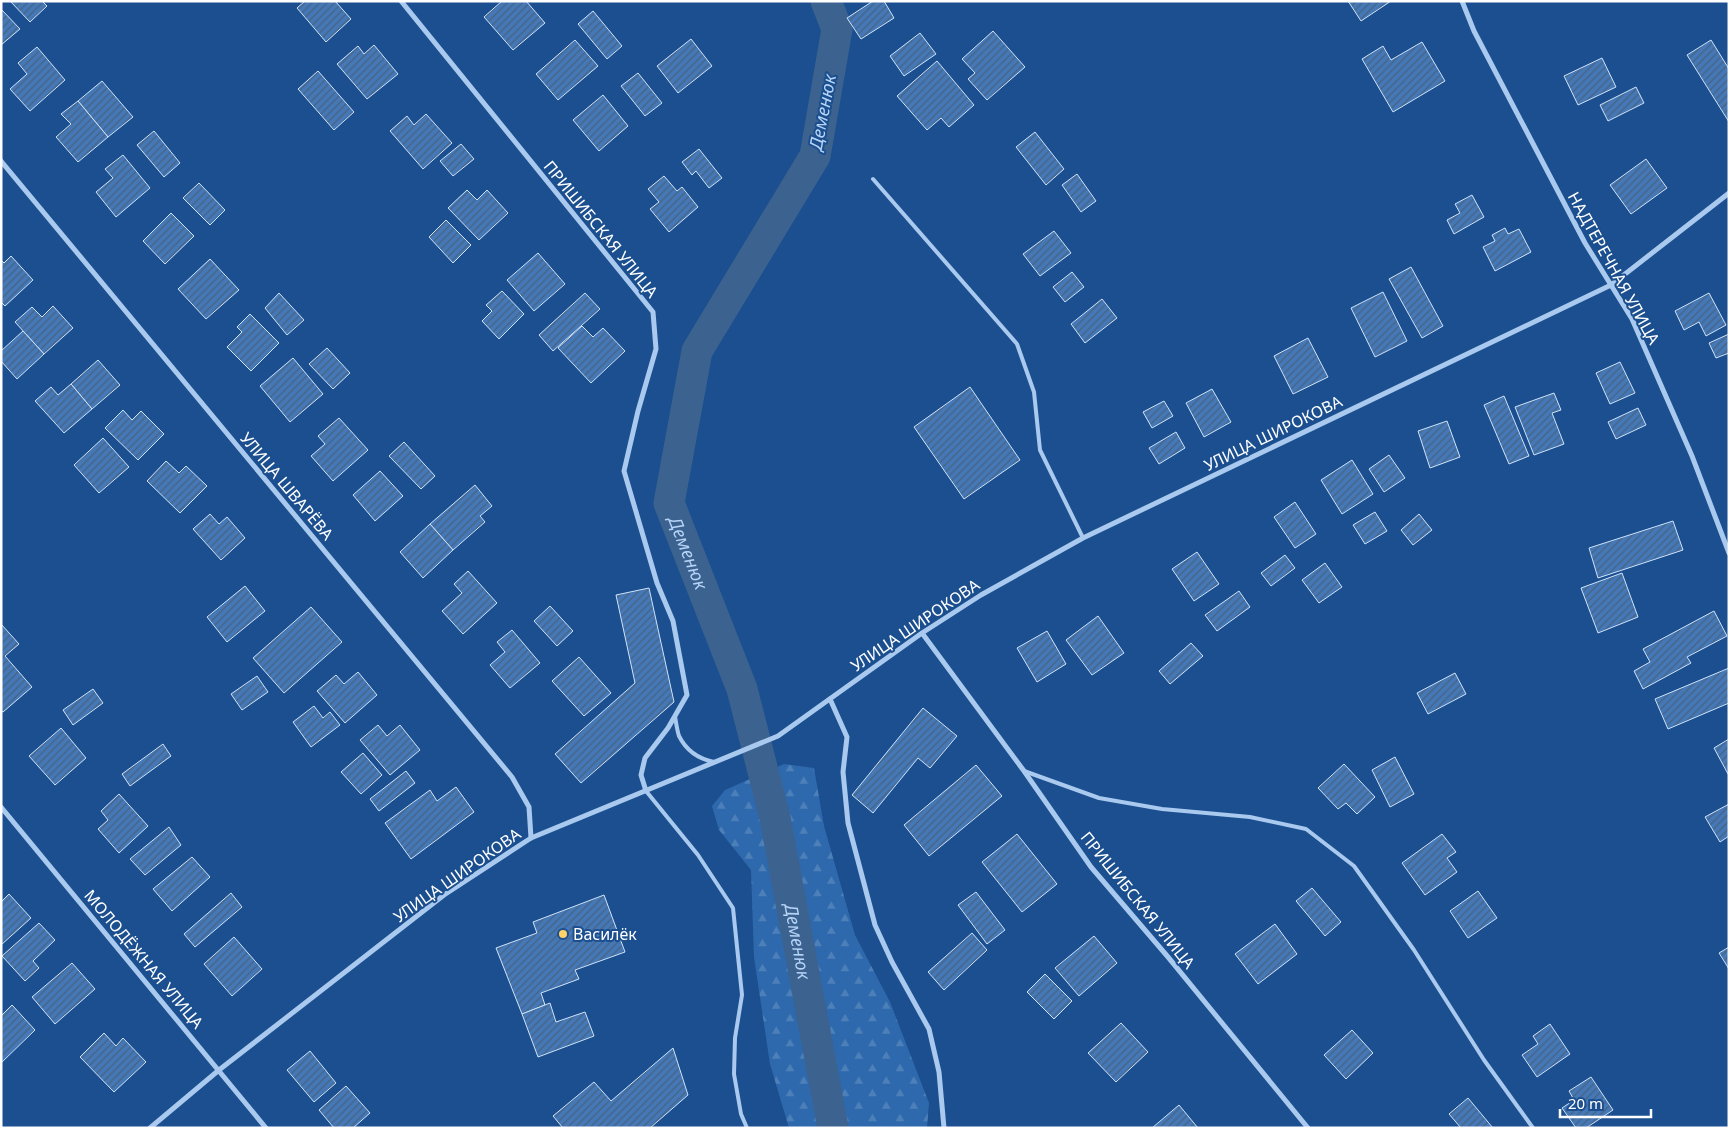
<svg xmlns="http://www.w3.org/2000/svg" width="1730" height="1129" font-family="'Noto Sans',sans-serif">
  <defs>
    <pattern id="forest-firs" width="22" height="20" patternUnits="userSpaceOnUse" patternTransform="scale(1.25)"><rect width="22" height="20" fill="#2e69ad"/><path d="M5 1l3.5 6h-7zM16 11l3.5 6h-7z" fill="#4d80b9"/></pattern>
    <pattern id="building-hatch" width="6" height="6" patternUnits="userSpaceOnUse" patternTransform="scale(1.25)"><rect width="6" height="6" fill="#4478b7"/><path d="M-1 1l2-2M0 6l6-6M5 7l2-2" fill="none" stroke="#486282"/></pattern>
  </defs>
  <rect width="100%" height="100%" fill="#1b4f8f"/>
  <polygon fill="url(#forest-firs)" points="784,764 814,768 824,826 855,935 890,1002 929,1103 927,1128 789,1128 770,1064 754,957 751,870 719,830 712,806 725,790"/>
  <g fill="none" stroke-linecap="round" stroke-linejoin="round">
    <path stroke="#3c6290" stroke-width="31" id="s1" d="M826 1 837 29 815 156 697 351 669 503 742 689 775 818 833 1128"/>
  </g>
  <g fill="url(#building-hatch)" stroke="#cfe3fa">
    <polygon points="10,1 42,1 47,6 30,22"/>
    <polygon points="305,1 335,1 351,19 326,42 297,8"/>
    <polygon points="502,1 526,1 545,23 513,50 484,17"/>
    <polygon points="873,1 884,1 894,18 861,39 847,18"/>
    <polygon points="1348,1 1391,1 1361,21"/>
    <polygon points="1,9 20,29 1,45"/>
    <polygon points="593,11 622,46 607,59 578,24"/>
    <polygon points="993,31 1025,67 987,100 968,79 975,73 962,59"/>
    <polygon points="920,33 936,54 904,76 890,56"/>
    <polygon points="691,39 712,66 678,93 657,66"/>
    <polygon points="575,40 598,66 558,100 536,74"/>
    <polygon points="1711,40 1729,69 1729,122 1687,55"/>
    <polygon points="1422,42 1445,81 1393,112 1362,59 1383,46 1391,60"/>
    <polygon points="374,45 398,74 367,99 337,64 358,46 364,54"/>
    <polygon points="37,47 65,80 30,111 10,89 27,74 18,63"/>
    <polygon points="1602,58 1616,87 1578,105 1564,76"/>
    <polygon points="937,61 974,105 949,127 941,118 927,130 897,96"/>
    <polygon points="318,71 354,112 334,130 298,89"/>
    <polygon points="638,73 662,103 645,116 621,86"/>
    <polygon points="102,81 133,117 108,137 78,101"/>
    <polygon points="1636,87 1644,103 1608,121 1600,105"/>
    <polygon points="603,95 628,126 599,151 573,120"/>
    <polygon points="78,101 108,137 78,162 56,137 71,124 61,114"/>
    <polygon points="426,114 452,143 423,169 390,131 407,116 414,125"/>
    <polygon points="154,131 180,163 164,177 137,145"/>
    <polygon points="1035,132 1064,169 1046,185 1016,147"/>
    <polygon points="461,144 474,159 453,176 440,161"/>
    <polygon points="699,149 722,178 709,188 696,171 692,175 682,162"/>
    <polygon points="123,155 150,188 116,217 96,192 113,178 105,169"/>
    <polygon points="1646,159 1667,188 1631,214 1610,185"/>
    <polygon points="1077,174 1096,201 1081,212 1062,185"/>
    <polygon points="664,176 677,191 682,187 698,207 669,232 650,209 659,202 648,189"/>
    <polygon points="199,183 225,210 210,225 183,198"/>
    <polygon points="467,190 477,200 487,190 508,213 479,240 448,208"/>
    <polygon points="1472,195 1484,217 1454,234 1447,220 1460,213 1455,204"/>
    <polygon points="171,213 194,236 165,264 143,241"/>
    <polygon points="446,220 471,245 453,263 429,237"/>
    <polygon points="1505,228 1508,234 1519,229 1531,252 1495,271 1483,247 1495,241 1492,235"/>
    <polygon points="1054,231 1071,253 1040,276 1023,254"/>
    <polygon points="538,253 565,284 534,311 507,280"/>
    <polygon points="11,256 33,280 5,306 1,302 1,260 4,263"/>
    <polygon points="210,259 239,290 206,319 178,289"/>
    <polygon points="1411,267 1443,326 1422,338 1389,279"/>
    <polygon points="1072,272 1084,287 1065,302 1053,287"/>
    <polygon points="502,291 524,314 499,339 482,321 492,311 486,305"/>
    <polygon points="1383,292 1407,341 1375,357 1351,308"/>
    <polygon points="279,293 304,320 287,335 265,308"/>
    <polygon points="585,293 600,309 553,351 539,335"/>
    <polygon points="1709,293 1726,325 1706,336 1699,322 1684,330 1675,311"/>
    <polygon points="1102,299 1117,318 1085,343 1071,324"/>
    <polygon points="53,306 73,328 44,354 15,322 32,307 42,317"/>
    <polygon points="250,314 279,343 251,371 227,347 242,332 237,327"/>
    <polygon points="582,326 593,337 603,328 625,351 591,383 558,348"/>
    <polygon points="23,331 44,354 17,379 1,361 1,351"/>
    <polygon points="1729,334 1729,353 1716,358 1709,343"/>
    <polygon points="1308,338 1328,377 1293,394 1274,356"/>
    <polygon points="327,348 350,373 333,389 309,364"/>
    <polygon points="293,358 323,394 290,422 260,386"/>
    <polygon points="98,360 120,385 92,409 71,384"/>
    <polygon points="1620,362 1635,393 1610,404 1596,373"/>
    <polygon points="71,384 92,409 64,433 35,401 51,387 58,395"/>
    <polygon points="970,387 1020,460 964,499 914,427"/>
    <polygon points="1212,389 1231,422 1204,437 1186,403"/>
    <polygon points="1554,393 1561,410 1552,413 1564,444 1534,455 1515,407"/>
    <polygon points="1504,396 1529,456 1509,464 1484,405"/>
    <polygon points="1164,401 1173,416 1152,428 1143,412"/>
    <polygon points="1638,408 1646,425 1616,439 1608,422"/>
    <polygon points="123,410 132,420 141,411 164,434 138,460 105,428"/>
    <polygon points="339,418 368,450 333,481 311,456 325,444 318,436"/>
    <polygon points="1447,421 1460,457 1430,468 1418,431"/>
    <polygon points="1176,432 1185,448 1159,464 1149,448"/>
    <polygon points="103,438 129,467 99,493 74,465"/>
    <polygon points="404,442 435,476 421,489 389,456"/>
    <polygon points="1389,455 1405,478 1384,492 1369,469"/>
    <polygon points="1352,460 1373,494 1342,514 1321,480"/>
    <polygon points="166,461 179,473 186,466 207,486 180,513 147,481"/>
    <polygon points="380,471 403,496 375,521 353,495"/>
    <polygon points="475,485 492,506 480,516 485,522 453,550 430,524"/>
    <polygon points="1295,502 1316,534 1295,548 1274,517"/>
    <polygon points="1375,512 1387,531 1365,544 1353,525"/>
    <polygon points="210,514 219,524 227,517 245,538 221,560 193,529"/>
    <polygon points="1419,514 1432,530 1413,545 1401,530"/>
    <polygon points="1673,521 1683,550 1598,578 1589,548"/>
    <polygon points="430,524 453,550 423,578 400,552"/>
    <polygon points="1197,552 1219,584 1194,601 1172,569"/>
    <polygon points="1285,555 1295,568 1271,586 1261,573"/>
    <polygon points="1325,563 1342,587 1319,603 1302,580"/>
    <polygon points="468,571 497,603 463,634 442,611 462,593 454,584"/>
    <polygon points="1622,573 1638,617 1598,633 1581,588"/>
    <polygon points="245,586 265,611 227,642 207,617"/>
    <polygon points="649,588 674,702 581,783 555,754 635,683 616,595"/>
    <polygon points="1239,591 1250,607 1217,631 1205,615"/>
    <polygon points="550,606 573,631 557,646 534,621"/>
    <polygon points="311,607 342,642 284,693 253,658"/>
    <polygon points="1714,611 1727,636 1687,657 1691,663 1643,689 1634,671 1650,662 1643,649"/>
    <polygon points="1098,616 1124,653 1092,675 1066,640"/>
    <polygon points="1,624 19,644 5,656 32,687 3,712 1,711"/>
    <polygon points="512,630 540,663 510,688 490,665 505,652 497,642"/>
    <polygon points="1047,631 1066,664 1037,682 1017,648"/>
    <polygon points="1191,643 1203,656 1170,684 1159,671"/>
    <polygon points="579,657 611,693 584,716 552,681"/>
    <polygon points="1729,668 1729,703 1668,729 1655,699"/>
    <polygon points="358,672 377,695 345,723 317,691 336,675 344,684"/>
    <polygon points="1455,673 1466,694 1428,714 1417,693"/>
    <polygon points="257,676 268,692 242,710 231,694"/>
    <polygon points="93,689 103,703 73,725 63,710"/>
    <polygon points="314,706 323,718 330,712 340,725 311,747 293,722"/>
    <polygon points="923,708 957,736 930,768 918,758 873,813 852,795"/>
    <polygon points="378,725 387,736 400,725 420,750 390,775 360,740"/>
    <polygon points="61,728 86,758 55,785 29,756"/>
    <polygon points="1729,739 1729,774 1728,774 1714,748"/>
    <polygon points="163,744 171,756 130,786 122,774"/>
    <polygon points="363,753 382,775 361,794 341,772"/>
    <polygon points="1395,757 1414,794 1390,807 1372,770"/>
    <polygon points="1344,764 1375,797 1357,814 1346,803 1338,809 1318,788"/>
    <polygon points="976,765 1002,796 929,856 904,825"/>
    <polygon points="406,771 415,783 379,811 370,799"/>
    <polygon points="456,787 474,812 411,859 385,823 430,790 437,801"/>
    <polygon points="119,794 148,826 119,853 98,829 108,820 101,811"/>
    <polygon points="1729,804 1729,836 1720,842 1705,817"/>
    <polygon points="169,827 181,845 145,875 130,859"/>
    <polygon points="1017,834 1057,884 1022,912 982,862"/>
    <polygon points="1442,834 1456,852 1447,858 1457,872 1425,895 1402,863"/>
    <polygon points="192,857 210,877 172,911 153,889"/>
    <polygon points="1312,888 1341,922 1325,936 1296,901"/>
    <polygon points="1478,891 1497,918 1468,938 1450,911"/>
    <polygon points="976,892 1005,930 987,944 958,905"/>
    <polygon points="231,893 242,907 195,947 184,934"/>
    <polygon points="9,894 31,918 1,945 1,902"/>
    <polygon points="604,895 625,952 575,970 579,979 541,993 545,1005 522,1014 496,948 537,933 533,922"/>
    <polygon points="39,923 55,940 33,961 39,968 25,981 2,956"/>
    <polygon points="1275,924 1297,954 1258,984 1235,954"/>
    <polygon points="972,933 987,950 944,990 928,972"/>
    <polygon points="1094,936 1117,963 1079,996 1055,968"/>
    <polygon points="234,937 262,969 232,996 204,964"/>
    <polygon points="1729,947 1729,969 1719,953"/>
    <polygon points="72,963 95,989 55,1024 32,997"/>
    <polygon points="1045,974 1072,1001 1054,1019 1027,992"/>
    <polygon points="550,1003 556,1022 585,1012 594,1036 538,1057 522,1014"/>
    <polygon points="12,1005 35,1030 1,1063 1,1016"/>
    <polygon points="1121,1023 1148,1052 1116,1082 1088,1053"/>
    <polygon points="1550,1024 1570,1054 1537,1077 1522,1055 1538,1044 1533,1036"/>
    <polygon points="1352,1030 1373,1053 1346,1079 1324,1055"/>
    <polygon points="104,1033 116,1046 123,1038 146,1062 114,1092 80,1057"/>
    <polygon points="673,1048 688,1095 650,1128 563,1128 553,1116 594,1082 611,1101"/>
    <polygon points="310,1051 336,1083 314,1102 287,1070"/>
    <polygon points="1591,1077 1613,1110 1586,1128 1576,1128 1562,1108 1574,1100 1569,1091"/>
    <polygon points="346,1086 370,1113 353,1128 334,1128 319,1110"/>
    <polygon points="1468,1098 1493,1128 1461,1128 1449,1114"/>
    <polygon points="1179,1105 1198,1128 1152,1128"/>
  </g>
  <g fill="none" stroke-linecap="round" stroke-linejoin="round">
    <g stroke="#a9c9ee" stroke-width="4">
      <polyline points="873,179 1017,344 1034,392 1040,450 1083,538"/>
      <path d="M675 716C676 722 677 730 679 736 686 750 699 759 714 762"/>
      <polyline points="1024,771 1099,798 1162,809 1250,817 1306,829 1354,866 1414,950 1484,1060 1533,1128"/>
      <polyline points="646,791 698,855 733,908 742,995 735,1038 734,1074 741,1114 747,1128"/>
    </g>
    <g stroke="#a9c9ee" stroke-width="5">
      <polyline points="401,1 653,312 656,349 638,411 624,471 657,583 673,621 687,695 668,728 645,758 641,775 646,791"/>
      <polyline points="1462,1 1474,31 1585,243 1632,319 1692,456 1729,553"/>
      <polyline points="1,161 512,777 529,807 531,838"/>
      <polyline points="922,633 1024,771 1091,867 1168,957 1308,1128"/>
      <polyline points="830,699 847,737 843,772 848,823 875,925 892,962 929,1029 939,1072 944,1128"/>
      <polyline points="1,807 266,1128"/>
      <polyline points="150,1128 219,1070 444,895 531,838 778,736 922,633 981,595 1083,538 1611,285 1729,193"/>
    </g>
  </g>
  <circle fill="#ffd166" stroke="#1b4f8f" stroke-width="2" cx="563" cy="934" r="5"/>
  <g text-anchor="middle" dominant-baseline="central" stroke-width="4" stroke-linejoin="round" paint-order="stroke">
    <g font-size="16" fill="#fff" stroke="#1b4f8f">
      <text transform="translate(601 229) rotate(51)">ПРИШИБСКАЯ УЛИЦА</text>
      <text transform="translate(1614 268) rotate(61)">НАДТЕРЕЧНАЯ УЛИЦА</text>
      <text transform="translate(1273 433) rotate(-26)">УЛИЦА ШИРОКОВА</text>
      <text transform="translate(287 486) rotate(50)">УЛИЦА ШВАРЁВА</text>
      <text transform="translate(915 625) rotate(-34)">УЛИЦА ШИРОКОВА</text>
      <text transform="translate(457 875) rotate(-35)">УЛИЦА ШИРОКОВА</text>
      <text transform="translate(1138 900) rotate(51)">ПРИШИБСКАЯ УЛИЦА</text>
      <text transform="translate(144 959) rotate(50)">МОЛОДЁЖНАЯ УЛИЦА</text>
    </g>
    <g font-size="16" fill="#fff" stroke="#1b4f8f" text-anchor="start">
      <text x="573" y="934">Василёк</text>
    </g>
    <g font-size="18" font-style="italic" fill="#b5d3f5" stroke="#1b4f8f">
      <text transform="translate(822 112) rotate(-79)">Деменюк</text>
      <text stroke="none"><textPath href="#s1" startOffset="595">Деменюк</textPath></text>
      <text stroke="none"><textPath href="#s1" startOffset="1000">Деменюк</textPath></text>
    </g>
  </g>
  <rect width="1730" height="1129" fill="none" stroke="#ffffff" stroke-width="5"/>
  <path d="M1560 1109v8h91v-8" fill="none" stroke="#ffffff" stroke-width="2.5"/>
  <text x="1568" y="1109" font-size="15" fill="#ffffff" stroke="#1b4f8f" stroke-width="4" paint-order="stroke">20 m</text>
</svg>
